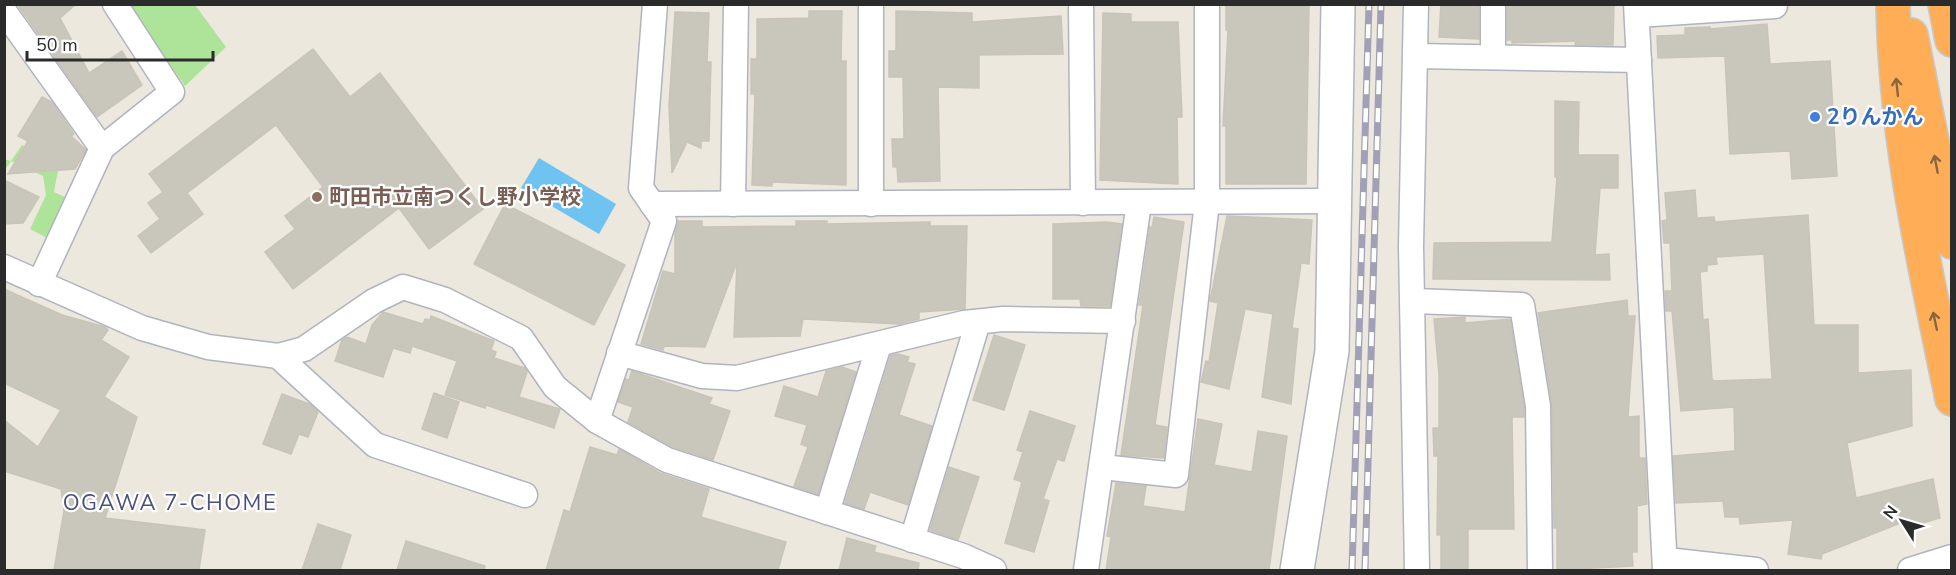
<svg xmlns="http://www.w3.org/2000/svg" width="1956" height="575" font-family="'Nunito Sans','Noto Sans JP',sans-serif">
  <rect width="100%" height="100%" fill="#ede8de"/>
  <g fill="#ade499">
    <polygon points="128,5 195,5 226,47 185,86"/>
    <polygon points="22,145 59,165 54,192 65,197 47,238 30,229 46,195 43,176 11,161 5,170 4,159 11,161"/>
  </g>
  <polygon fill="#6fc3f0" points="539,158 616,204 599,234 521,188"/>
  <g fill="#c9c6bc" stroke="#c9c4b7" stroke-width="1.5" fill-rule="evenodd">
    <polygon points="17,4 76,4 60,18 89,73 122,51 142,85 97,117"/>
    <polygon points="1226,4 1309,4 1306,184 1226,184 1226,126 1223,126 1228,30 1226,30"/>
    <polygon points="1441,4 1479,4 1479,39 1439,37"/>
    <polygon points="1507,4 1614,4 1613,45 1575,45 1576,41 1512,43 1512,40 1507,40"/>
    <polygon points="809,11 842,11 841,61 846,61 846,185 772,182 772,186 752,185 755,94 751,94 751,59 757,59 757,19 809,18"/>
    <polygon points="896,11 972,13 972,22 1061,16 1063,54 979,55 979,88 938,87 940,181 898,182 897,167 893,167 892,139 904,139 903,77 889,77 889,51 896,51"/>
    <polygon points="675,12 709,13 707,62 711,62 710,96 709,141 701,141 701,148 687,142 672,173 669,106"/>
    <polygon points="1103,13 1131,14 1131,22 1178,22 1182,117 1177,117 1178,184 1100,180"/>
    <polygon points="1767,24 1770,64 1830,61 1837,176 1792,179 1790,151 1730,154 1725,56 1658,58 1657,36 1685,35 1685,28 1710,27 1710,29"/>
    <polygon points="313,49 350,97 380,73 483,209 429,249 399,208 293,289 265,252 295,229 285,216 323,187 276,125 187,193 203,214 151,253 138,236 160,219 148,203 163,192 149,174"/>
    <polygon points="42,97 52,102 74,134 71,136 86,150 75,169 8,174 28,141 18,136"/>
    <polygon points="1555,101 1579,102 1578,155 1618,155 1618,188 1600,188 1595,255 1609,254 1610,280 1433,279 1434,243 1552,242 1557,177 1555,177"/>
    <polygon points="4,180 39,197 23,223 4,224"/>
    <path d="M1695 190 1697 218 1714 217 1715 222 1808 215 1814 325H1858V373L1911 370 1912 426 1847 443 1856 498 1933 479 1940 518 1909 527 1908 520 1822 554 1821 559 1788 554 1793 520 1740 524 1739 517H1725L1723 501 1676 503 1673 456 1735 451 1734 407 1681 411 1672 311H1666L1665 291H1672L1670 243H1664L1662 221 1667 220 1665 193ZM1764 254 1772 379 1714 381 1712 379 1708 319 1703 320 1700 272 1707 271V265L1717 264 1716 257Z"/>
    <polygon points="505,204 625,265 594,325 474,264"/>
    <polygon points="1227,216 1312,220 1309,264 1301,263 1292,328 1298,329 1291,404 1262,397 1273,314 1245,309 1229,389 1201,382 1206,361 1209,362 1218,303 1210,301"/>
    <polygon points="1154,217 1184,222 1155,425 1167,427 1164,458 1121,455 1143,305 1139,305 1150,227 1152,228"/>
    <polygon points="678,221 702,221 702,227 796,226 796,221 827,221 827,224 930,222 930,226 967,226 965,309 919,312 919,319 899,324 803,319 800,336 734,337 737,262 705,347 664,346 663,350 641,344 663,271 675,274 675,232"/>
    <polygon points="1106,222 1122,224 1110,306 1081,306 1080,299 1053,299 1053,224"/>
    <polygon points="4,289 62,315 105,327 108,330 101,340 129,357 104,397 137,417 105,518 205,530 199,570 54,570 64,511 61,489 4,471 4,420 38,447 61,410 4,383"/>
    <polygon points="1627,300 1628,316 1635,316 1628,417 1639,416 1639,458 1645,458 1647,504 1637,506 1637,552 1632,552 1633,566 1557,570 1557,528 1554,528 1552,406 1538,313"/>
    <polygon points="383,312 423,324 425,319 430,320 431,316 494,341 491,350 496,352 494,358 525,368 527,372 519,397 560,409 554,428 486,405 485,408 445,395 457,361 412,346 410,353 393,348 383,377 335,361 342,340 347,337 366,344 372,325"/>
    <polygon points="1465,317 1465,323 1510,319 1524,407 1524,417 1512,417 1514,529 1468,529 1468,570 1441,570 1441,535 1437,535 1438,456 1434,456 1433,428 1439,428 1439,375 1434,319"/>
    <polygon points="994,335 1025,345 1004,410 973,400"/>
    <polygon points="898,354 909,357 907,362 915,364 899,415 932,426 908,505 870,492 864,509 845,503 891,355"/>
    <polygon points="842,367 856,372 818,494 794,486 808,447 801,444 807,425 775,416 784,386 818,397 826,371"/>
    <polygon points="632,371 712,398 709,404 730,411 713,460 673,447 628,422 633,407 618,402 626,379 629,380"/>
    <polygon points="434,393 459,402 447,438 422,429"/>
    <polygon points="282,394 309,404 318,412 308,437 299,434 291,454 263,444"/>
    <polygon points="1030,411 1075,426 1064,461 1057,459 1043,499 1049,501 1034,552 1005,543 1022,482 1014,479 1023,452 1017,450"/>
    <polygon points="1198,419 1222,424 1214,465 1252,472 1258,431 1287,436 1269,570 1106,570 1111,537 1107,536 1116,483 1146,486 1143,506 1185,512"/>
    <polygon points="590,447 617,455 619,449 660,473 709,489 701,517 786,542 778,570 546,570 564,510 570,512"/>
    <polygon points="949,467 979,477 958,540 930,530"/>
    <polygon points="318,524 351,535 340,570 302,570"/>
    <polygon points="847,538 876,546 874,552 919,563 918,570 839,570"/>
    <polygon points="406,541 485,566 484,570 397,570"/>
  </g>
  <g fill="none" stroke-linecap="round" stroke-linejoin="round">
    <g stroke="#b1b3bf" stroke-width="27">
      <g id="street">
        <polyline points="871,4 871,204"/>
        <polyline points="1081,4 1083,203"/>
        <polyline points="1416,4 1411,246 1417,570"/>
        <polyline points="1636,4 1665,570"/>
        <polyline points="4,11 102,148"/>
        <polyline points="1637,15 1775,6"/>
        <polyline points="1416,56 1639,60"/>
        <polyline points="1493,57 1493,4"/>
        <polyline points="652,204 1335,201"/>
        <polyline points="733,204 736,4"/>
        <polyline points="4,267 142,328 208,347 278,356 304,349 374,301 403,287 445,300 521,338 555,387 597,421 667,460 963,556 994,570"/>
        <polyline points="39,284 102,148 172,92 115,4"/>
        <polyline points="1414,301 1522,305 1538,406 1540,570"/>
        <polyline points="619,353 702,376 737,378 964,323 1003,319 1123,321"/>
        <polyline points="278,356 375,445 525,495"/>
        <polyline points="597,421 664,221 641,188 655,4"/>
        <polyline points="1102,467 1176,475 1207,202 1207,4"/>
        <polyline points="827,512 879,345"/>
        <polyline points="912,540 978,322"/>
        <polyline points="1667,560 1756,570"/>
        <polyline points="1086,570 1139,203"/>
        <polyline points="1910,570 1952,557"/>
      </g>
    </g>
    <g stroke="#b1b3bf" stroke-width="36">
      <polyline id="secondary" points="1297,570 1332,351 1338,4"/>
    </g>
    <g stroke="#c8c8c8" stroke-width="36">
      <g id="highway">
        <path d="M1893 4C1895 139 1925 268 1952 399"/>
        <polyline points="1945,4 1952,40"/>
        <polyline points="1911,35 1952,242"/>
      </g>
    </g>
    <use href="#street" stroke="#fff" stroke-width="24"/>
    <use href="#secondary" stroke="#fff" stroke-width="33"/>
    <use href="#highway" stroke="#ffae57" stroke-width="33"/>
    <g stroke="#a0a1b6" stroke-width="7">
      <g id="rail">
        <polyline points="1352,570 1369,4"/>
        <polyline points="1365,570 1381,4"/>
      </g>
    </g>
    <use href="#rail" stroke="#fff" stroke-width="4.5" stroke-dasharray="14" stroke-linecap="butt"/>
  </g>
  <defs><path id="oneway-shaft" d="M-6 0H5M1.5-3L5.5 0L1.5 3" fill="none" stroke-width="1.6" stroke-linecap="round" stroke-linejoin="round" transform="scale(1.5)"/></defs>
  <g stroke="#8a663f">
    <use href="#oneway-shaft" transform="translate(1897 87) rotate(-96)"/>
    <use href="#oneway-shaft" transform="translate(1936 164) rotate(-101)"/>
    <use href="#oneway-shaft" transform="translate(1935 321) rotate(-102)"/>
  </g>
  <circle fill="#3f7fe0" stroke="#fff" stroke-width="2" cx="1815" cy="117" r="6"/>
  <circle fill="#8d6e63" stroke="#fff" stroke-width="2" cx="317" cy="197" r="6"/>
  <g text-anchor="middle" dominant-baseline="central" stroke-width="4.5" stroke-linejoin="round" paint-order="stroke">
    <g font-size="21" font-weight="bold" fill="#366cbe" stroke="#fff" text-anchor="start">
      <text x="1827" y="117">2りんかん</text>
    </g>
    <g font-size="21" font-weight="bold" fill="#785e54" stroke="#fff" text-anchor="start">
      <text x="329" y="197">町田市立南つくし野小学校</text>
    </g>
    <g font-size="22" letter-spacing="1.5" fill="#4b507d" stroke="#fff">
      <text x="170" y="503">OGAWA 7-CHOME</text>
    </g>
  </g>
  <rect width="1956" height="575" fill="none" stroke="#2b2b2b" stroke-width="12"/>
  <g transform="translate(1902 521) rotate(307)" stroke="#ffffff" stroke-width="4.5" paint-order="stroke">
  <path d="M0-4.5L10 22L0 15L-10 22Z" fill="#2b2b2b"/>
  <text y="-9" font-size="16" font-weight="bold" text-anchor="middle" fill="#2b2b2b">N</text>
  </g>
  <path d="M27 51v9h186v-9" fill="none" stroke="#2b2b2b" stroke-width="3"/>
  <text x="36" y="51" font-size="18" fill="#2b2b2b" stroke="#ffffff" stroke-width="4.5" paint-order="stroke">50 m</text>
</svg>
